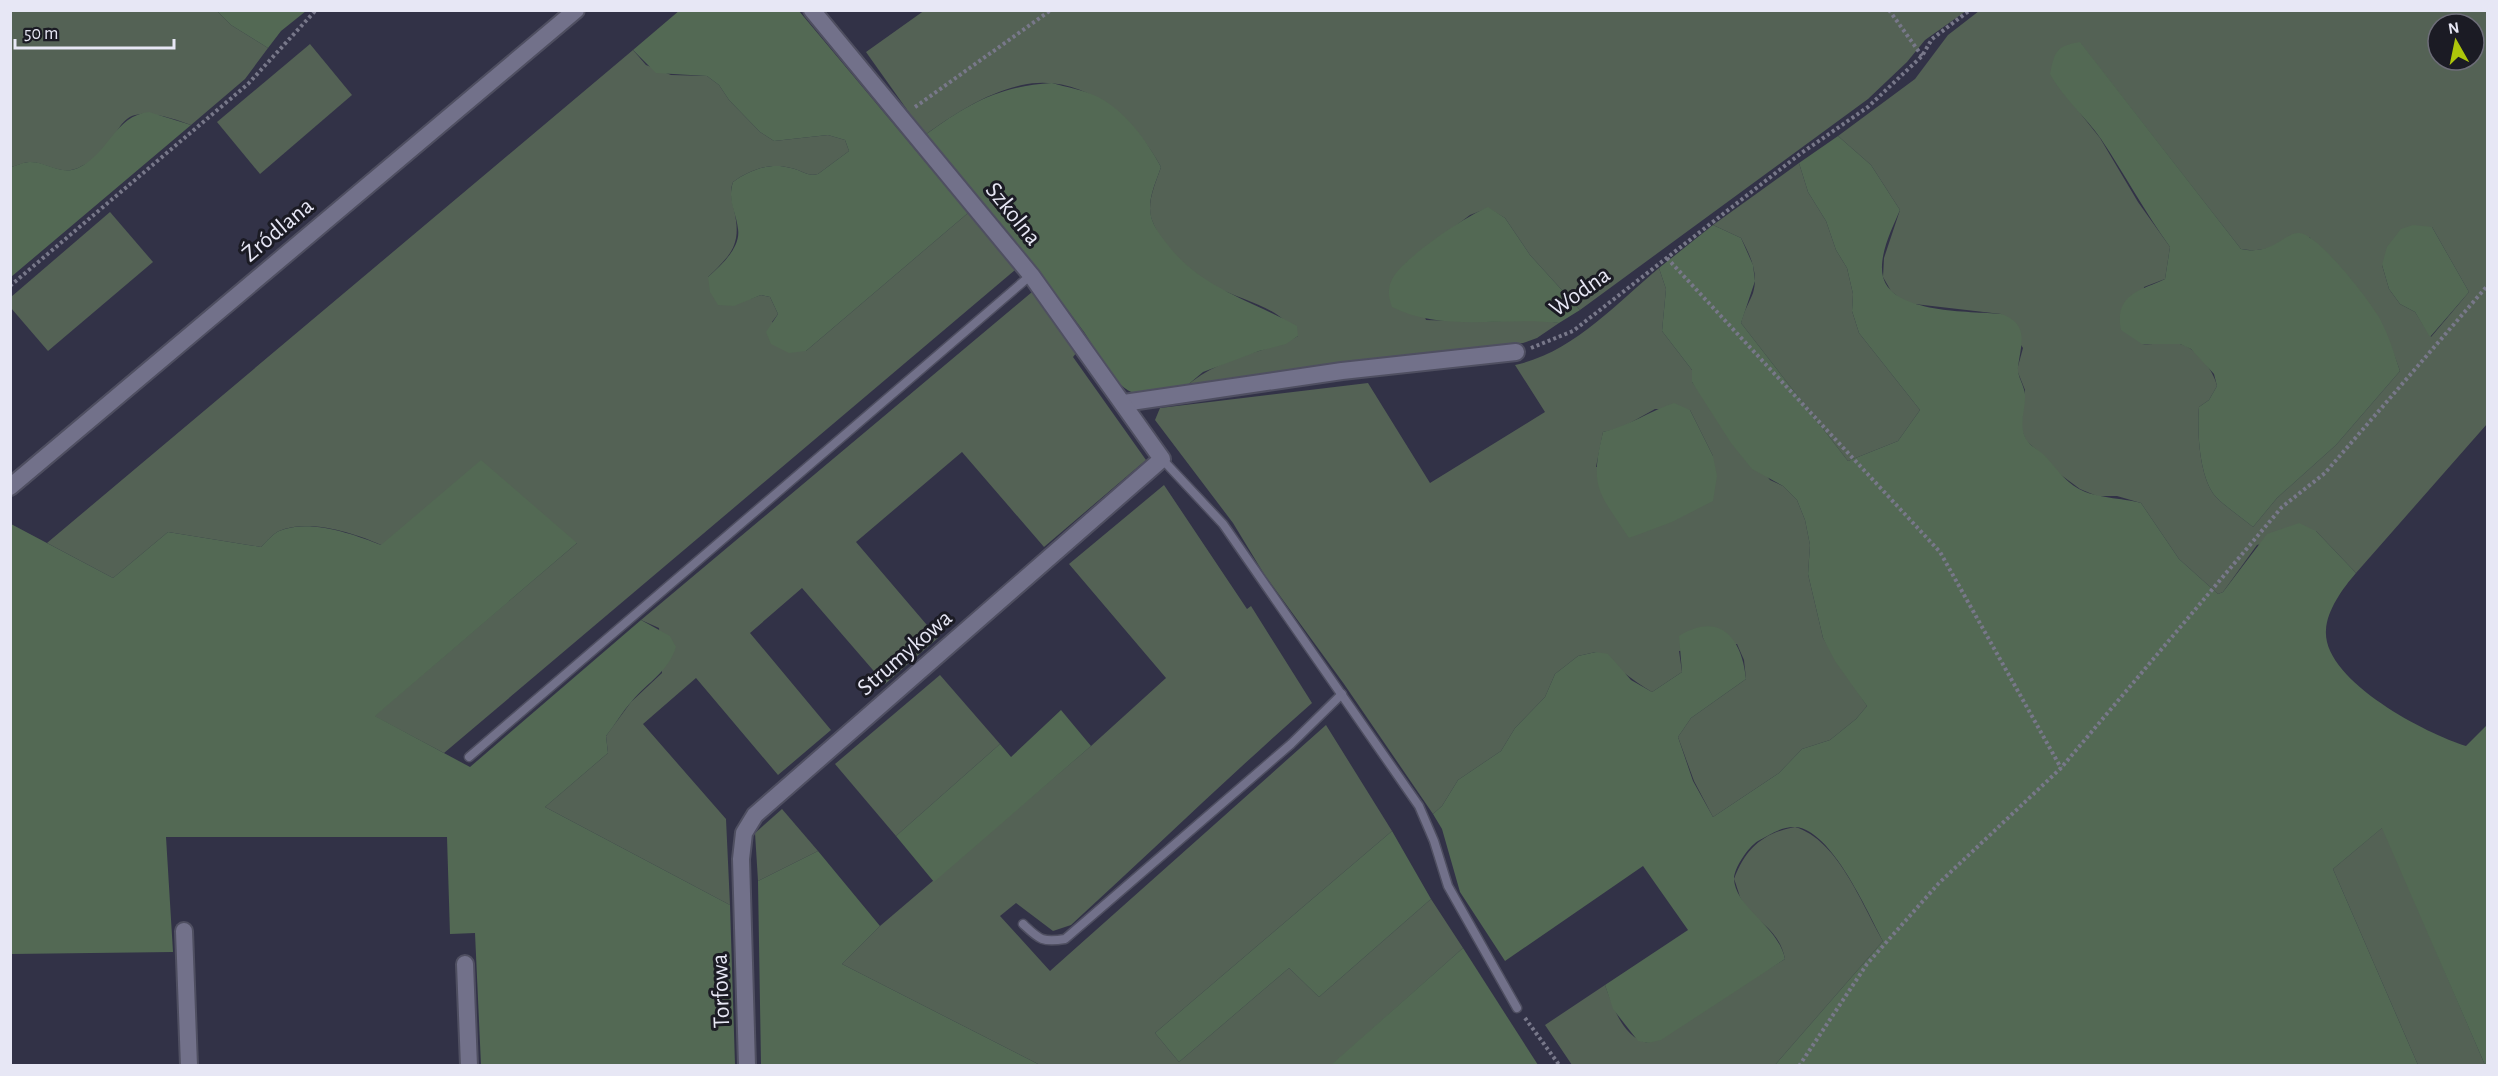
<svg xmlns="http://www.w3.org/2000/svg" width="2498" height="1076" font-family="'Alegreya Sans',sans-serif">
  <rect width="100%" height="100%" fill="#323247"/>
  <g fill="#546255" fill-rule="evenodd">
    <path d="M925 10 1966 11 1925 40 1907 62 1868 99 1580 310 1530 255 1505 218 1488 208 1470 215 1406 263 1426 320 1485 322 1532 319 1559 323 1537 338 1523 343 1184 388C1206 369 1230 359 1259 351 1273 346 1285 344 1298 336 1292 330 1286 321 1279 316 1261 303 1235 297 1216 287 1191 275 1159 244 1151 217 1147 201 1156 182 1161 167 1135 118 1082 72 1022 85 986 93 954 114 925 135L866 52Z"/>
    <path d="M11 11H217L231 25 268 48 245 79 191 125C99 91 136 143 78 168 60 176 45 161 28 162 23 163 16 166 11 167Z"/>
    <path d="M1979 11H2487V424L2356 573 2316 531 2257 545 2223 592 2218 594 2179 559 2141 503 2117 496H2097L2080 489 2057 472 2042 454 2026 441 2021 427 2025 390 2017 370 2023 348 2001 314 1906 303 1891 291 1883 277 1884 258 1900 210 1871 165 1838 136 1915 79 1948 35ZM2438 24H2474V60H2438ZM2080 43 2241 249C2265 254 2286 241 2309 237 2354 277 2381 314 2400 371L2336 445 2277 498 2253 527C2241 517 2227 508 2216 497 2199 478 2197 431 2199 407L2209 400 2217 386C2214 371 2197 348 2180 344 2169 342 2154 345 2142 344L2144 287 2165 279 2170 247 2138 202 2100 138 2080 113ZM2432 227 2469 292 2431 337 2415 312 2400 304 2389 289 2382 265Z"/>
    <polygon points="310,44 352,95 260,174 217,122"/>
    <path d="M633 50 646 65 671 75 707 76 719 85 729 100 760 132 774 141 828 135 845 140 849 151 818 174C808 177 801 170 791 168 770 162 750 170 733 182 729 193 732 200 734 210 742 244 732 254 708 277L750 299 761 295 770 297 778 314 772 322 806 351 968 213 1015 270 444 753 374 716 577 543 381 545C355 533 308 518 279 531 273 534 266 542 261 547L168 532 113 578 47 543Z"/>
    <path d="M1799 163 1808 192 1826 221 1836 250 1847 268 1853 294 1852 311 1859 333 1920 410 1898 441 1848 461 1741 323C1744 311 1749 303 1753 293 1759 273 1750 255 1741 238L1713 225Z"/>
    <polygon points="110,212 153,262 48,351 11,308 11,297"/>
    <path d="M1659 268 1666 289 1662 331 1692 370V382L1770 480 1783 486 1797 500 1805 520 1810 545 1808 574 1823 638 1867 706 1856 719 1830 740 1802 749 1779 773 1713 817 1694 781 1678 737 1691 718 1746 679 1744 660 1737 644 1679 651 1682 672 1652 692C1631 680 1616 665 1596 652L1578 656 1555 674 1545 697 1515 728 1501 751 1458 780 1442 806 1433 814 1344 684 1264 574 1233 523 1155 420 1160 408 1368 383 1430 483 1545 412 1515 365C1572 353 1616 304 1659 268ZM1655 409 1690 410 1713 456 1596 467 1603 432 1621 428Z"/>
    <polygon points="1032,292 1077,352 1073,357 1146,460 1044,547 962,452 856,542 938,638 885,684 802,588 750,633 831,730 778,775 696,678 643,724 726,819 730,905 545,807 608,753 606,736 631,702 662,673 659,628 641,620"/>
    <path d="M1164 485 1247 609 1251 606 1312 703C1230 775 1152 851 1071 925L1053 931 1016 903 1000 916 1050 971 1326 725 1392 831 1155 1033 1179 1062 1289 968 1319 997 1431 899 1463 948 1331 1066 1040 1065 842 964 880 926 1091 746 1166 678 1069 564Z"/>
    <polygon points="940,675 1000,744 896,836 835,764"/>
    <polygon points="782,809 818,851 758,881 755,833"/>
    <path d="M1795 827C1838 840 1861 903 1883 941L1775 1065H1572L1545 1025 1605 985C1613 1007 1623 1038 1648 1043L1785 959C1779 927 1753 922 1740 897 1738 891 1736 884 1734 879 1746 848 1763 833 1795 827Z"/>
    <polygon points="2383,827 2485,1065 2418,1065 2333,869"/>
  </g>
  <g fill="#536954">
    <path d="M680 10 799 11 968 213 806 351 789 353 771 344 766 332 778 314 770 297 761 295 734 306 718 305 710 292 708 277C721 265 741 248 738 229 736 211 727 201 733 182 750 170 770 162 791 168 801 170 808 177 818 174L849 151 845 140 828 135 774 141 760 132 729 100 719 85 707 76 656 73 633 50Z"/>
    <polygon points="217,11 306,11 281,31 268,48 231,25"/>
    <path d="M2080 42 2241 249C2275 256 2285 231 2300 233 2320 236 2370 301 2380 319 2389 336 2394 353 2400 371L2336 445 2277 498 2253 527C2241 517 2227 508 2216 497 2199 478 2197 431 2199 407L2209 400 2217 386 2214 374 2191 349 2180 344H2142L2121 330C2114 294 2140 291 2165 279L2170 247C2145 212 2125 175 2101 139 2085 116 2063 98 2050 74 2055 51 2056 46 2080 42Z"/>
    <path d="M1052 83C1066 87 1083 90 1096 96 1125 110 1147 141 1161 167 1156 182 1147 200 1151 216 1153 226 1161 236 1167 244 1202 289 1249 299 1297 326L1298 336 1286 344 1259 351 1203 372 1184 388 1137 394C1113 388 1097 351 1084 332 1034 264 979 200 925 135 968 104 998 86 1052 83Z"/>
    <path d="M149 112 191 125 11 277V167C16 166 23 162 29 162 46 161 61 176 78 168 110 153 114 116 149 112Z"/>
    <path d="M1838 136 1871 165 1900 210C1892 229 1878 256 1883 277 1893 314 1970 311 2001 314 2030 324 2021 344 2018 367 2017 376 2024 385 2025 394 2026 409 2018 425 2026 439 2029 445 2037 449 2043 454 2055 466 2063 480 2079 489 2095 498 2122 498 2141 503L2179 559 2218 594 2223 592 2267 534 2299 523 2316 531 2356 573C2343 588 2327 610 2326 630 2322 680 2426 734 2466 746L2487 725V1065H2485L2382 828 2333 869 2418 1065H1775L1883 941C1867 911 1832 831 1796 827 1782 826 1769 835 1758 841 1748 847 1734 868 1734 879 1736 909 1778 925 1785 959L1661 1040 1648 1043 1638 1041 1613 1009 1605 985 1688 930 1643 866 1505 961 1460 892 1442 829 1433 814 1442 806 1458 780 1501 751 1515 728 1545 697 1555 674 1578 656 1596 652 1608 654 1631 680 1652 692 1682 672 1679 636C1720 611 1742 638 1746 679L1691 718 1678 737 1693 781 1713 817 1779 773 1802 749 1830 740 1856 719 1867 706 1835 661 1823 638 1808 574 1810 545 1805 520 1797 500 1783 486 1752 469 1731 443 1692 382V370L1662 331 1666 289 1659 268 1713 225 1741 238 1753 265 1755 281 1741 323 1848 461 1898 441 1920 410 1859 333 1852 311 1853 294 1847 268 1836 250 1826 221 1808 192 1799 163Z"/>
    <path d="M1488 207 1505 218 1530 255 1580 310 1559 323C1505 316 1443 333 1392 307 1388 296 1387 287 1394 276 1407 256 1464 217 1488 207Z"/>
    <polygon points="2413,225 2432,227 2469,292 2430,337 2415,312 2400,304 2389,289 2382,265 2387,247 2401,229"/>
    <path d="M1674 403 1690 410 1713 456 1717 476 1713 501 1672 522 1629 538C1599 492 1589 489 1603 432 1629 426 1650 411 1674 403Z"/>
    <path d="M481 460 577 543 375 716 470 767 641 620 670 636 676 647C668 672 648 682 632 701 622 712 615 725 606 736L608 753 545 807 730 905 735 1065H481L475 933 450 934 447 837H166L173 952 11 954V524L113 578 168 532 261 547C266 542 273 534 279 531 308 518 354 534 381 545Z"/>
    <polygon points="1061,710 1091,746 934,882 896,836 1000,744 1011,757"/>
    <polygon points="1392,831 1431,899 1319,997 1289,968 1179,1062 1155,1033"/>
    <polygon points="818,851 880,926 842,964 1040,1065 761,1065 758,881"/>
    <polygon points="1463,948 1538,1065 1331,1065"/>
  </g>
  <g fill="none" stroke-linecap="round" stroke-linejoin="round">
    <g stroke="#4f4f61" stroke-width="11">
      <g id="lane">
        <polyline points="1162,459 1223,524 1419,806 1434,841 1448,886 1517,1008"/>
        <polyline points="469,757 1031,275"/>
        <path d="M1023 924C1039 939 1042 943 1065 939L1291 744 1342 694"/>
      </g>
    </g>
    <g stroke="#4f4f61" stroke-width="20">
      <g id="street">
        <polyline points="1124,403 1342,371 1516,352"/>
        <polyline points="10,487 576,10"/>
        <polyline points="184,931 189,1066"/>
        <polyline points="465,964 469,1066"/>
        <polyline points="747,1066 741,859 744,833 755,815 1162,459 1031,275 812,10"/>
      </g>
    </g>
    <g stroke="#78788a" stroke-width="4" stroke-dasharray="3 3" stroke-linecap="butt">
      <polyline points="1889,10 1922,56"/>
      <polyline points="915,107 1051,10"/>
      <polyline points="1667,258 1940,552 2061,768"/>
      <polyline points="10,286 248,84 316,10"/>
      <polyline points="1531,348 1573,331 1800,154 1868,107 1922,56 1932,39 1970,10"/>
      <polyline points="1525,1018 1560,1066"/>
      <polyline points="1799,1066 1867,964 1939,883 2061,768 2282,507 2325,473 2488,285"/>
    </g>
    <use href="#lane" stroke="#72718a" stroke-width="8"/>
    <use href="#street" stroke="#72718a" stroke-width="16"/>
  </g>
  <g text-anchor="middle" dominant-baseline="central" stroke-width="6" stroke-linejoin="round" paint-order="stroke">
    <g font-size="24" fill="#e7e7f5" stroke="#1b1b24">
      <text transform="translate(1013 214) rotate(51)">Szkolna</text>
      <text transform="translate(278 230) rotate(-40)">Źródlana</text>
      <text transform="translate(1580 292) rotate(-35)">Wodna</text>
      <text transform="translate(905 653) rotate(-41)">Strumykowa</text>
      <text transform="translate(721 991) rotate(-92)">Torfowa</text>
    </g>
  </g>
  <rect width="2498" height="1076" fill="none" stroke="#e7e7f5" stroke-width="24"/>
  <g transform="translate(2456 42) rotate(351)"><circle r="28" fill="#1b1b24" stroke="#6d6d78" stroke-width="1.5"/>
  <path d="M0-4.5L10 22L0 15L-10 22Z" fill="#aec60b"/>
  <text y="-9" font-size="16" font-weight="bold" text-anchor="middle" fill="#e7e7f5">N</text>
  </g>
  <path d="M15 39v9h159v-9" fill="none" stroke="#e7e7f5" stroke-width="3"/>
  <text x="24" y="39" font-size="18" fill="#e7e7f5" stroke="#1b1b24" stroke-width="4.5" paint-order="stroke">50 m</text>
</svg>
